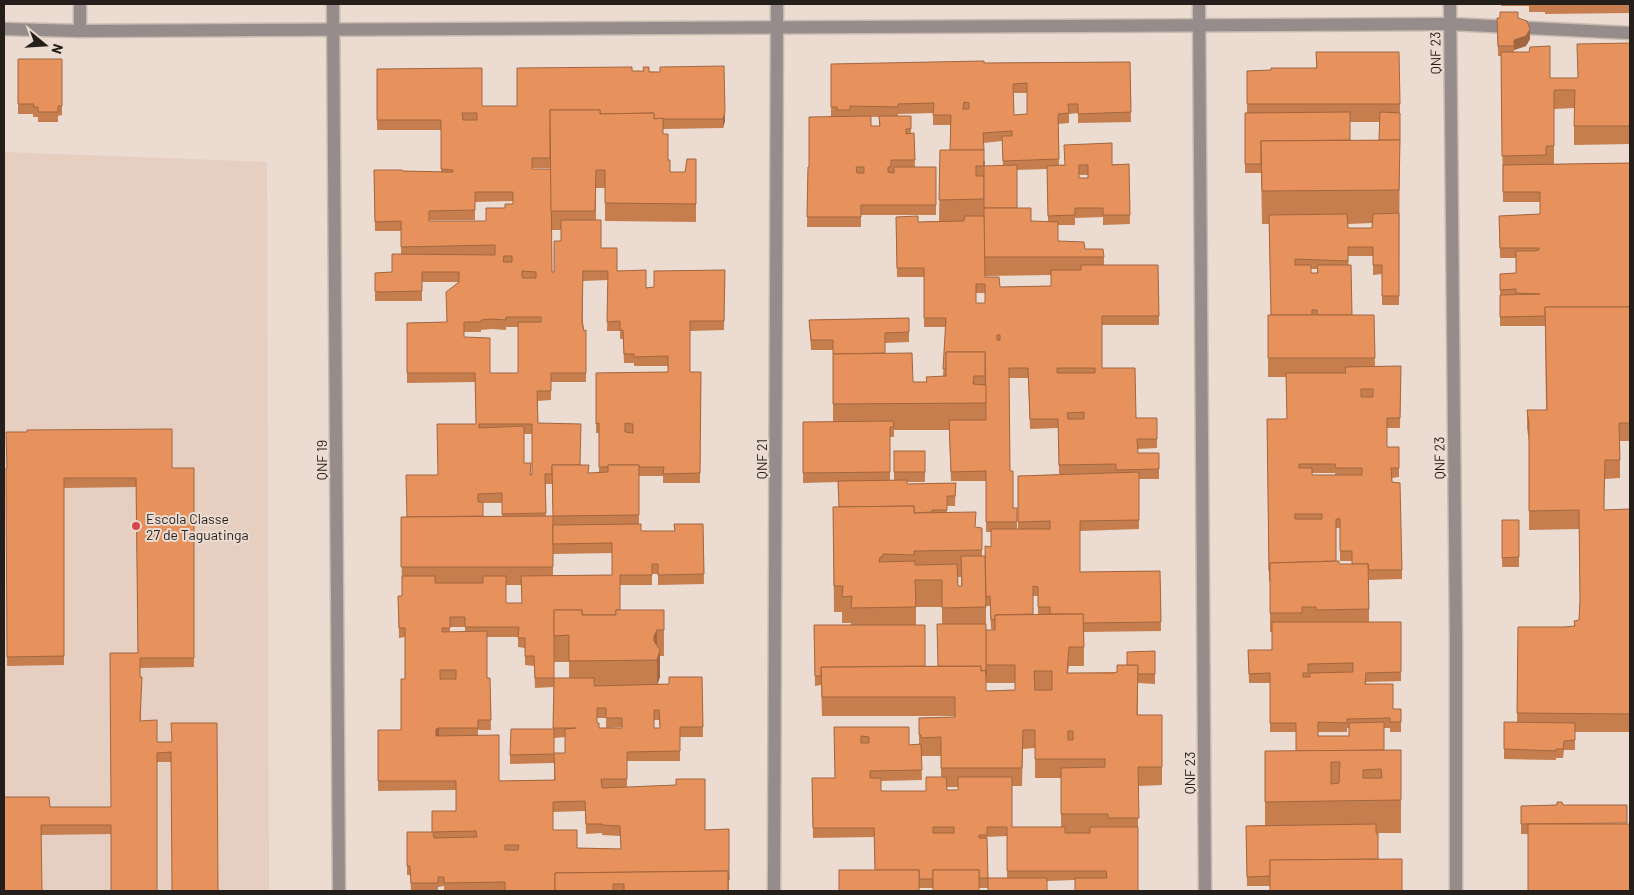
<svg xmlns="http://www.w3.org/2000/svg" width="1634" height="895" font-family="Barlow,sans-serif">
  <rect width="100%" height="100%" fill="#ebdbd1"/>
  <polygon fill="#e6cec1" points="4,152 267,162 269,891 4,891"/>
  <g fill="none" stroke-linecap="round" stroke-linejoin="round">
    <g stroke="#c7b9b0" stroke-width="15">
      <polyline id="service" points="1450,24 1630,33"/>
    </g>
    <g stroke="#c7b9b0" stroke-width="15">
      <g id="minor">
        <polyline points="80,4 80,31"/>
        <polyline points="1199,4 1205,891"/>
        <polyline points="1450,4 1456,639 1456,891"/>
        <polyline points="4,29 80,31 1450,24"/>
        <polyline points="774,891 777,4"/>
      </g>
    </g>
    <g stroke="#c7b9b0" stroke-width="15">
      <polyline id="tertiary" points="333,4 339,891"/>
    </g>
    <use href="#service" stroke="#958c8b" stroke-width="12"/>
    <use href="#minor" stroke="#958c8b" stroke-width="12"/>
    <use href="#tertiary" stroke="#958c8b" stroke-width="12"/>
  </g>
  <g fill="#c77e4f" fill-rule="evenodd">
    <polygon points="1501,4 1630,4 1630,13 1545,14 1545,12 1529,12 1529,6 1501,6"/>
    <polygon points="1497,18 1518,18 1530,39 1526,46 1514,50 1514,52 1550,78 1578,78 1630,43 1630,144 1574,145 1574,108 1554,109 1554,164 1630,163 1630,441 1620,441 1620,478 1605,479 1604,510 1630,509 1630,732 1575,732 1575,750 1564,750 1563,758 1556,758 1556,760 1504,759 1504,722 1517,723 1518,627 1564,627 1574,626 1574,621 1579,620 1580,604 1579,529 1529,530 1529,442 1527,428 1527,410 1546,410 1545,326 1500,326 1500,274 1516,273 1516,258 1500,258 1499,216 1540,214 1540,202 1503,202 1501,56 1498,56"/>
    <path d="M1316 52 1400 104 1399 305H1382V274L1373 275V256H1348L1352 315H1374L1375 367 1401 366 1400 428H1387V447H1399V477L1392 478 1402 570V579L1369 580V622H1401V681L1366 682V684L1393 709H1401V732H1390V728H1384V750H1401V833H1378V859L1402 891H1270V886H1247L1246 826 1265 825V751H1296V732H1270V683H1249L1248 650H1272V632H1270V581H1269L1267 419H1287L1286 377H1268V315H1271L1269 224H1262L1261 173H1245V113H1247V71L1316 68ZM1350 122H1380L1379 140H1350ZM1372 223V228H1348V224ZM1311 269H1317V273H1311ZM1312 473H1335V475H1312ZM1336 528H1340V561H1352V564H1339L1336 561ZM1347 728H1349V736H1318V732H1347Z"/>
    <polygon points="18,59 62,59 62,115 58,116 58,122 38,122 38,117 33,117 33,114 18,114"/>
    <path d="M1130 62 1131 122 1078 123V113L1069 114V123L1058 124 1059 165 1129 164 1130 224 1103 225V217L1075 218V225H1058V241L1085 249 1104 257V265H1158L1159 325H1102V368L1136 418H1157V448L1138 449V453H1159V479H1139V529L1080 531V572L1160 571 1161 631 1084 632V666H1069L1068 673 1117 672 1127 665 1155 651V684L1138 683V715H1162V785L1138 786V891L1075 880 1047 881 988 888H919L875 870 874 837 813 838 812 778H835L834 727 909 745 919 744V718L955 717V716H822L821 685 815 686 814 625H851V623H842V612H834L833 507H839L838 482 803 483V422H833V350H811L809 320 909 318V342L885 343V353L913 382H926L943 376 946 327H924V277H897L896 226 918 222 939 221 940 150H950V125H933V113L898 114V116H911V134L914 133 915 167H936V215H861V227H807L808 167H809L831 116V64ZM1013 93H1027V114L1014 115ZM850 116 879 117V126H871ZM1002 141 1003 166H984L983 143ZM1047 169 1048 222 1031 221 1017 208V170ZM1079 175H1088V178H1079ZM1051 275V286L1000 287 985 277V276ZM976 293H985V303H976ZM1009 378H1028L1030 429 1058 428 1059 474H1093L1018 476V529H1017V508H1013L1010 471ZM894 430H949L951 481H986V532H991V547L985 556H982V528H976L947 512V506H955L956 483 907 484V482H925V451H894V480H890V437H894ZM958 577H961V586H958ZM1033 596H1038V614H1033ZM986 606H990L991 629 995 630H986ZM916 607H942V624L938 666H925L916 625ZM986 683H1015V690L986 691ZM1035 748V778H1061V827H1012V786H1022L1023 749ZM921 756H941V777L926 791H881V781L922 780ZM947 787H958V790H947ZM1007 836V878H988L987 837Z"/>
    <path d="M660 67 725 121 723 128 663 129V134L670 172H685L696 159V222L605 221V188H596V220L601 248 617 271 646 288 654 287 725 270 724 330 690 331V372H701L700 483H663V476H639V524L641 531H674L703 524 704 584 658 585V574H652V585H620V610H664V656H660V677L657 684H669L702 677 703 737H680V761H627V787L705 830 729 829V890L728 891H444V886L438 887V891H411L410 875H407V832H432L456 811V790L378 791V730H401L405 679V637L399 638 398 596H402L401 517H407L476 424 475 382 407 383V323L446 322 459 282H422V301H375V273L392 272 401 254V231H375L374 170 441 172V130H377V69L482 106H517L632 71 660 72ZM550 160V169H532V168H550ZM513 201V204L505 208 486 221H429V220H475V202ZM551 230H561V241L554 272H552ZM608 280 607 331H620V339H623L624 363H634V366H668V372L596 373V433H599V473H589L538 423 537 401 551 400V382H586V330L584 331 583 322V281ZM506 327H518V373H490L464 337V332H481V330L492 329 506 330ZM524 434H532V475H531L524 463ZM545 484H552L553 516H546ZM483 503H502V516H483ZM553 539V554L612 553V575H553ZM506 585H521L522 603H506ZM450 627H465V632H450ZM487 637H518V647L525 648V665L534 666 535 688 554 687 553 729 510 755V764L554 763V780L499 781 478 735V730H491L490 678H487ZM554 662H569V678H554ZM597 718H606V728L622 727V728H599L597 723ZM654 720H659L660 728H654ZM565 737V753H554V738ZM585 811 586 834 602 833V835L620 836 621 849 577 848 553 830V812Z"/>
    <polygon points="6,468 194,468 194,667 140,668 141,721 157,742 171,742 217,723 171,762 157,762 111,834 41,835 4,891 50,807 111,807 138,653 136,487 64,488 64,665 7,666"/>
    <rect x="1502" y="520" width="17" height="47"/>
    <polygon points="1562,802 1528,834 1521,834 1521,806 1557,805"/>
  </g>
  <g fill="#a26640">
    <polygon points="1530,29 1530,39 1526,46 1514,50 1514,40"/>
    <polygon points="725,112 725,121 723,128 723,119"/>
    <polygon points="657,630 657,656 655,660 654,636"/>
    <polygon points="660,650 660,677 657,686 657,660"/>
    <polygon points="439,728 439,738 436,746 436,729"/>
  </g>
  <g fill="#e7925c" stroke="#a26640" fill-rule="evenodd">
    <polygon points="1500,12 1518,12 1518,18 1527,21 1530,29 1526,36 1514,40 1514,46 1498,46 1497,18 1500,18"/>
    <polygon points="1630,43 1630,126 1574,126 1575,90 1554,90 1554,146 1546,146 1546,155 1502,156 1501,52 1529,52 1530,47 1550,46 1550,78 1578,78 1577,44"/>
    <polygon points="1316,52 1399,52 1400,104 1247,104 1247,71 1271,70 1271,68 1317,68"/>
    <polygon points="18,59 62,59 62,106 58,106 58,112 38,112 38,107 33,107 34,104 18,104"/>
    <path d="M984 61V63L1130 62 1131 112 1078 114V104H1068L1069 113 1058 114 1059 159 1003 161 1002 136H1012V131L983 133 984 150H950L951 115H933L934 103 898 104V107L850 106V110H837V107H831V64ZM1027 83V114L1014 115 1013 84ZM964 102 969 103V109H963Z"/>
    <path d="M724 66 725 112 723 119H654V113L600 114V110H550V158H532V169H551L552 272H554V241H561V220H601V248H617V271L646 270V288L654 287V271L725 270 724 321H690V372H701L700 473 663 474 664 467H639V465H608V467H599V423L596 424V373L668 372V356L634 357V354H624L623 330H620V321L607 322 608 271H583L582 322 584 331 586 330V373H551V391H537L538 423 581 424 580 465H552V474H545L546 513 502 514V493L478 494V502H483V516L407 517 406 475H438L437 424H476L475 373H407V323L447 322 446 292 459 282V272H422V291L379 292 375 291V273L392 272V254L495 255V245L401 247V221L375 222 374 170H402L403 171 449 172H453V170L441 169V120H377V69L482 68V106H517V68L632 67V71H644L643 67H649V72H660V67ZM462 113H477V120H463ZM475 192H513V204H505V208H486V221H429V211L475 210ZM504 256H512V262H503ZM522 271 536 272V278H522ZM506 317H541V322H518V373H490V338L464 337V322H481V320L492 319 506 320ZM625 423 633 424V433L625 432ZM479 424H532V475H530L531 463H524V426L479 428Z"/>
    <polygon points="550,110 600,110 600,114 654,113 654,119 663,118 663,134 668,134 668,160 670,160 670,172 685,172 687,159 696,159 696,204 605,203 605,170 596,170 595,211 551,211"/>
    <polygon points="1350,112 1350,140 1261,141 1261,164 1245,164 1245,113"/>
    <polygon points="1380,112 1400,113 1400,140 1379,140"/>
    <path d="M871 116V126H880L879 116H911V129H906V134L914 133 915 160H891V167H888V172L894 173V167H936V205H861V217H807L808 167H809V117ZM856 167H864V173H857Z"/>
    <polygon points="1400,140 1399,190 1262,191 1261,141"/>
    <path d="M1112 143V165L1129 164 1130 215H1103V208H1075V215L1048 216 1047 166 1065 165 1064 145ZM1079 165H1088V178H1079Z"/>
    <polygon points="940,150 984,150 984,166 976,166 976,176 984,176 984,199 939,200"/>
    <polygon points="984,161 984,166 1017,165 1017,208 984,208"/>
    <polygon points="1630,163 1630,307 1545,307 1545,316 1500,317 1500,295 1540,294 1516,293 1516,289 1500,290 1500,274 1516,273 1516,251 1535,251 1539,250 1539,248 1500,248 1499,216 1540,214 1540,192 1503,192 1503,165"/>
    <polygon points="984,208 1031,208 1031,221 1058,222 1058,241 1084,242 1085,249 1103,249 1104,257 984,257"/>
    <polygon points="1399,213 1399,296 1382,296 1382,265 1373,265 1373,247 1348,247 1348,261 1295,259 1295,265 1311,265 1311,273 1318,273 1317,265 1351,265 1352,315 1317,315 1317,310 1312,310 1312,315 1271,315 1269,215 1347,214 1348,228 1372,228 1373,214"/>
    <path d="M918 216V222L964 221 965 216H984L985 277H999L1000 287 1051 286V270H1081V265H1158L1159 316H1102V368H1135L1136 418H1157V439H1137L1138 453H1159V469L1116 470V464L1059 465 1058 419H1030L1028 368H1009L1010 471H1013V508H1017V522H986V471L951 472 949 420H986L985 352H946V369H943L946 318H924V268H897L896 217ZM976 284H985V303H976ZM997 335H1000V340H997ZM1057 368H1095V373H1057ZM1084 412V419H1068L1067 413Z"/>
    <polygon points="1545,307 1630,307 1630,423 1619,423 1620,460 1605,460 1604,497 1604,510 1630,509 1630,714 1517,713 1518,627 1564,627 1575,626 1574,621 1579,620 1580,600 1579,510 1529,511 1529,424 1527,410 1547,410"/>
    <polygon points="1268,315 1374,315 1375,358 1268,358"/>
    <polygon points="909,318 909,332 885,333 885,353 833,354 833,340 811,340 809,320"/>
    <polygon points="946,352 985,352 985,376 974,376 973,384 986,385 986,403 833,404 833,354 912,353 913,382 927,382 926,377 946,376"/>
    <path d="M1401 366 1400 418H1387V447H1399V468H1391L1392 482 1400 483 1402 570H1369L1368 564H1352V551H1340V519H1336V561L1270 563V571H1269L1267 419H1287L1286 373H1346L1345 367ZM1361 389H1373V397H1361ZM1299 464H1335L1336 468H1362V475H1312V468H1299ZM1295 514H1322V519H1295Z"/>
    <polygon points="893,421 894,427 890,427 890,472 803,473 803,422"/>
    <polygon points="172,429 172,468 194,468 194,658 140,658 140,677 142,677 140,721 157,720 157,742 172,742 171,723 217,723 218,891 172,891 171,752 157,753 157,891 111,891 111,825 41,825 42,891 4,891 4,797 49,797 50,807 111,807 110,653 138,653 136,478 64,478 64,656 7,657 6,468 7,468 6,432 27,432 27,430"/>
    <rect x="894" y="451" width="31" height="21"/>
    <polygon points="552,465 589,465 588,473 608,472 608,465 639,465 639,515 553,516"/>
    <polygon points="1139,472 1139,520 1080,521 1080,572 1160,571 1161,622 1083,623 1083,614 1050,614 1050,607 1038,607 1038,587 1033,586 1033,614 995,615 995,619 991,620 990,596 986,597 985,546 991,547 991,529 1050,529 1050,521 1018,522 1018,476"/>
    <polygon points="907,480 907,484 956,483 955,496 947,496 947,510 932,510 932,512 914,513 914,506 839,507 838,481"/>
    <polygon points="914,506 914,513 976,512 975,527 982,528 982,550 914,551 914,555 883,554 883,557 880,557 879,562 915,561 915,565 919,565 957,564 958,586 962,586 961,556 985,556 986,607 942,608 942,580 915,580 916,607 851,608 852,596 842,597 843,586 834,586 833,507"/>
    <polygon points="553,516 553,567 401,567 401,517"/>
    <polygon points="1502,520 1519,520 1519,557 1502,558"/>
    <path d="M641 524V531H675L674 524H703L704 574 658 575V564H652V575H620V610H616V615H582V610H554V678H594V686L669 684V677H702L703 727H680V751L627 752V779H601L602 788 676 785V779H705V830L729 829V880L728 871 555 873V891H505V882L444 883V877H438V883H411L410 866H407V832H432V811H456V781H378V730H401V679H405V628H399L398 596H402V576H435V583H483V576H506V603H522L521 576 612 575V543L553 544V525ZM450 617H465V627H519L518 638H525V656H534L535 678H554L553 728H576L565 729V753H554V729H511L510 755 554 754 555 780 499 781V735L436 736V729L439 728H478V720H491L490 678H487V631L442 632V628H450ZM440 670H456V679H440ZM597 708H606V718H622V728H599V723H597ZM654 710H659L660 728H654ZM585 801 586 824H602V825L620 826 621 849 577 848V830H553V802ZM476 831 477 837 434 838 433 832ZM505 845H519L518 850H505Z"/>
    <polygon points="1339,561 1339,564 1368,564 1369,609 1316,610 1316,607 1302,607 1302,613 1270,613 1270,563"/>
    <polygon points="554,610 582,610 582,615 616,615 616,610 664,610 664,630 657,630 654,636 654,641 660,650 657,660 569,661 569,635 554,636"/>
    <path d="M1083 614 1084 647H1069L1067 673H1113L1117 672V665H1138L1137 715H1162V767H1138L1139 818H1108V814H1061V768L1105 767V759H1035V730H1023L1022 768H941V737L921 738V735H919V718L955 717V697H822L821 667 981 666V671L986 670V691L1015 690V665H986V630H995V615ZM1034 671H1052V690H1035ZM1068 731H1073V740H1068Z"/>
    <path d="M1272 622H1401V672L1366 673 1365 684H1393V709H1401V722H1390V718L1347 719V723L1318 722V736H1349V723L1384 722V750L1296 751V723H1270V673L1249 674 1248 650H1272ZM1353 663V672L1310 673V677H1303V673H1308V664Z"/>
    <polygon points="937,624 986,624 986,675 986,670 981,671 981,666 938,666"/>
    <polygon points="814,625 925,625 925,666 821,667 821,676 815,676"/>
    <polygon points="1155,651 1155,674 1138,674 1138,665 1127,665 1127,652"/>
    <polygon points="1504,722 1575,723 1575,740 1564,741 1563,749 1556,749 1556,751 1504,749"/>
    <path d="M834 727H909V745L921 744 922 770 870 771V778H881V791H926V777H946L947 790H958V777H1012V827H1065V833H1090V827H1138V891H1075V878H1107L1106 871H1007V827H987V835H979V838H987L988 878H1047V891H988V878H979V870H933V879H919V870H875L874 828H813L812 778H835ZM861 736 869 737V743H861ZM933 827H954V833H933Z"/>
    <path d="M1401 750V800L1265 802V751ZM1331 762H1340L1339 783 1331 784ZM1381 769 1382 778H1363V770Z"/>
    <polygon points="1557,802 1562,802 1563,805 1627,805 1627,823 1521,824 1521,806 1557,805"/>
    <polygon points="1376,824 1376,833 1378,833 1378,859 1270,860 1270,876 1247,877 1246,826"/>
    <rect x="1528" y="824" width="102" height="67"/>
    <polygon points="1402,859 1402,891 1270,891 1270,860"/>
    <rect x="839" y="870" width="80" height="21"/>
    <rect x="933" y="870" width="46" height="21"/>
    <polygon points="728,871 728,891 624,891 624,884 613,884 613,891 555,891 555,873"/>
  </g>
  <circle fill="#d6464b" stroke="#ebdbd1" stroke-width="2" cx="136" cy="526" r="5"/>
  <g text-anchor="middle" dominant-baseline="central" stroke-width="4" stroke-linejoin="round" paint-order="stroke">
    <g font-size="14" fill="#241f1b" stroke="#ebdbd1">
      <text transform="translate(1435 53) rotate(-91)">QNF 23</text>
      <text transform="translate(1439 458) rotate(-91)">QNF 23</text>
      <text transform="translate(761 459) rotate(-90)">QNF 21</text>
      <text transform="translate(321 460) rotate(-90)">QNF 19</text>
      <text transform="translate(1189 773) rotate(-90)">QNF 23</text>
    </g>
    <g font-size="14" fill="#241f1b" stroke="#ebdbd1" text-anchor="start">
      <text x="146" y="518">Escola Classe<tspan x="146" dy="16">27 de Taguatinga</tspan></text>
    </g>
  </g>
  <rect width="1634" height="895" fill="none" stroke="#241f1b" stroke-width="10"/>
  <g transform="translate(45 45) rotate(108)" stroke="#ebdbd1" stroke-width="4" paint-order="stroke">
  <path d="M0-4L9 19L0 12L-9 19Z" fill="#241f1b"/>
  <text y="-8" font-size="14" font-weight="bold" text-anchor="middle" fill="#241f1b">N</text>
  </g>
</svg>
